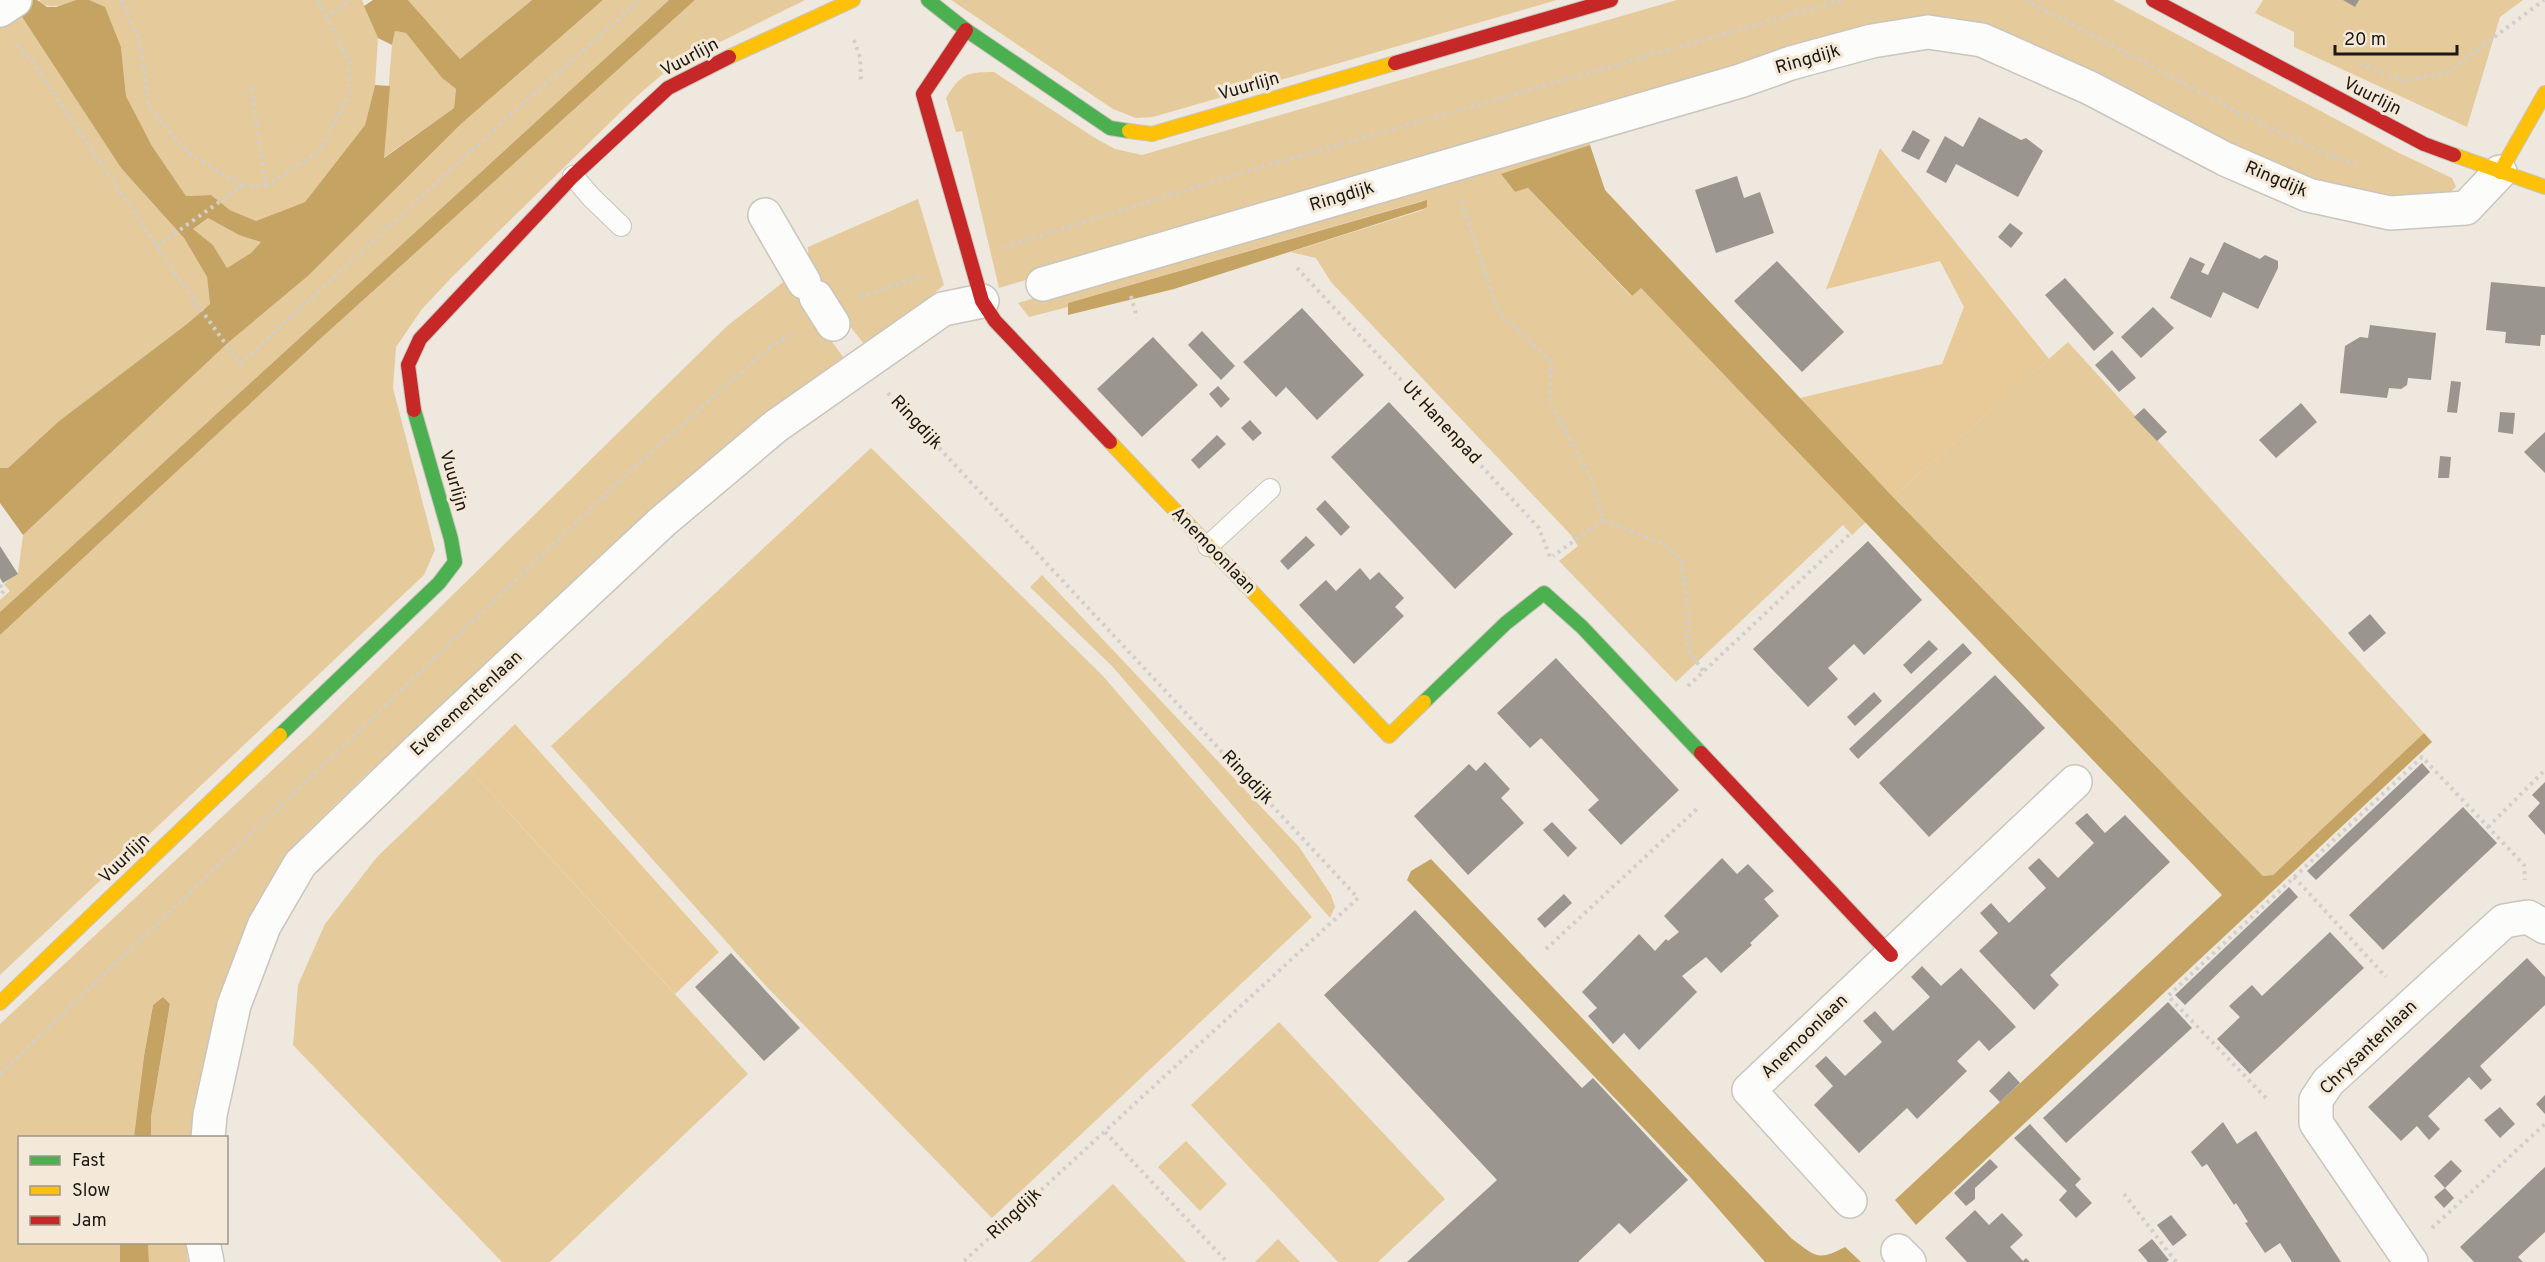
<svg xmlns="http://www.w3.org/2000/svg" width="2545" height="1262" font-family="Overpass,sans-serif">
  <rect width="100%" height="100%" fill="#eee8de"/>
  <g fill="#e5ca9b">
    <path d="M41 0H76C62 5 52 10 38 2Z"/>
    <polygon points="89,0 362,0 378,38 375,85 365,125 305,202 256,221 230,210 211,195 186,196 152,146 126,96 121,47"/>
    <polygon points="408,0 532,0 460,59"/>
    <polygon points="603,0 669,0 0,612 0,600 10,591 4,584 18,573 23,535 229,342 308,276 461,124"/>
    <polygon points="695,0 805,0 672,66 637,96 452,277 422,309 396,347 393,388 435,550 424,575 0,975 0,635 319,340"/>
    <polygon points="951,0 1557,0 1153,117 1136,118 1113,109"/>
    <path d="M1677 0H2113L2397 152 2452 178 2456 187 2449 193 2382 200 2309 183 2015 41 1787 51 999 288 962 131 956 132 946 98C961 74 966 72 994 72L1095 138 1115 149 1142 155Z"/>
    <polygon points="2263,0 2523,0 2500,17 2467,127 2294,47 2294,32 2255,13"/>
    <polygon points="21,15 121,168 184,238 207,277 210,304 187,324 59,421 8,468 0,468 0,27"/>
    <polygon points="395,31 406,33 442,78 456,89 454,108 383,158 392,45"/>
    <polygon points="1585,137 1590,145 1502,175 1515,192 1528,188 1631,296 1641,288 1866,522 1852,535 1843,525 1676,682 1559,561 1578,546 1571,535 1331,282 1316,258 1290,252 1423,210 1422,201 1068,303 1068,307 1029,317 1018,303"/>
    <polygon points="918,199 944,285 881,338 864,344 809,274 808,247"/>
    <polygon points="208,218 239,235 262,241 251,253 227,268 213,245 193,229"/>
    <polygon points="786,280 844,358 700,473 368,773 305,834 269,886 195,1137 151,1137 151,1117 170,1005 163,997 153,1005 144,1056 134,1137 20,1138 20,1242 120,1243 120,1262 0,1262 0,1024 313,732 727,326"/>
    <polygon points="2068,342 2424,733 2273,875 2263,876 1893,497"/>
    <polygon points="871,448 1102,675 1312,917 992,1218 766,986 551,746"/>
    <polygon points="1042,575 1299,847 1331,895 1335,907 1330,918 1112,666 1030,587"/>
    <polygon points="469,769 748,1074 550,1262 502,1262 293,1045 298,985 325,924 377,857"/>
    <polygon points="1279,1022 1445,1199 1378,1262 1338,1262 1191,1105"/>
    <polygon points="1186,1141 1227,1184 1200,1211 1158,1167"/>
    <polygon points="1113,1184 1186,1262 1030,1262"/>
    <polygon points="1278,1239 1300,1262 1255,1262"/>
    <polygon points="148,1243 186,1243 188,1262 149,1262"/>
  </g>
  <g fill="#e7ca98">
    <polygon points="1880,148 2049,359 1893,497 1800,398 1942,364 1964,307 1940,261 1826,289"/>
    <polygon points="515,724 719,952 675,994 469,769"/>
  </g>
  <g fill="#c5a363" fill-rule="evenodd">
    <path d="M11 0H37L47 7H56L76 0H89L105 7 121 47 126 96 152 146 186 196 211 195 230 210 256 221 305 202 365 125 375 85 390 86 384 158 454 108 456 89 442 78 406 33 395 31 392 45 378 38 364 6 373 0H408L460 59 532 0H603L461 124 308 276 229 342 23 535 0 503V468H8L59 421 187 324 210 304 207 277 184 238 121 168ZM208 218 239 235 261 242 251 253 227 268 213 245 193 229Z"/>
    <polygon points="669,0 695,0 319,340 0,635 0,612"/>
    <polygon points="1590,145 1605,190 1893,497 2263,876 2273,875 2424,733 2432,742 1916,1225 1895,1200 2222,895 1641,288 1632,296 1528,188 1515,192 1501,174"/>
    <polygon points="1427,200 1427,207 1423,209 1174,289 1068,315 1068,303"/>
    <path d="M1431 859 1791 1238C1815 1256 1817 1262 1845 1247L1861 1262H1765L1691 1178 1407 880 1411 871Z"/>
    <polygon points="163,997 170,1004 151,1117 151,1137 134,1137 144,1056 153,1005"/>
    <polygon points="120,1243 148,1243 149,1262 120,1262"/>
  </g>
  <g fill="#9a958e">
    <polygon points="2343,0 2359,0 2355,7"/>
    <polygon points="1979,117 2021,140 2026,138 2043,151 2018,197 1956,164 1946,183 1926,172 1945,136 1963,147"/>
    <polygon points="1913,130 1930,140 1919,160 1901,151"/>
    <polygon points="1737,176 1744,198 1760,192 1774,233 1716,253 1695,190"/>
    <polygon points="2010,223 2023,233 2011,248 1998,237"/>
    <polygon points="2224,242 2260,259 2265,255 2278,261 2278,268 2258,309 2223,292 2211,318 2170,298 2190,257 2205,264 2201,272 2208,275"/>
    <polygon points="1777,261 1844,332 1802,372 1734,301"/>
    <polygon points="2065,278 2114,333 2094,351 2045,295"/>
    <polygon points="2491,282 2545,287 2545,335 2541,335 2540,346 2505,343 2506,332 2486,330"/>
    <polygon points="2153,307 2174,328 2141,358 2121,337"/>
    <polygon points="1302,308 1364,375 1317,420 1286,387 1276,397 1243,362"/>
    <polygon points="2370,325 2436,333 2431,380 2408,378 2407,385 2401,389 2389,388 2387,398 2340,393 2345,346 2360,337 2368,338"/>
    <polygon points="1202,331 1235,366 1221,380 1188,345"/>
    <polygon points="1153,337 1198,385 1142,437 1097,389"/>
    <polygon points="2112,350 2136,378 2119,392 2095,365"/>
    <polygon points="2451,381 2461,382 2457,413 2447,412"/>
    <polygon points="1218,386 1230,399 1221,408 1209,394"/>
    <polygon points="1389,402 1513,534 1455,589 1331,457"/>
    <polygon points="2301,403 2317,422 2276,458 2259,440"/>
    <polygon points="2144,408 2167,432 2157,441 2134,417"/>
    <polygon points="2500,412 2515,413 2513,434 2498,432"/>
    <polygon points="1250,420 1262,433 1253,441 1241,428"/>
    <polygon points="2545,432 2545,473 2524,452"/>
    <polygon points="1217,435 1226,444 1199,469 1191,460"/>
    <polygon points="2440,456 2451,457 2449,478 2438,478"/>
    <polygon points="1325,500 1350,527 1341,536 1316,509"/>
    <polygon points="1306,536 1315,545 1288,570 1280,561"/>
    <polygon points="1868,541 1922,600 1864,655 1854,644 1828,668 1838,679 1808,707 1753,649"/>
    <polygon points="0,546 18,574 3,583 0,578"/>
    <polygon points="1360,568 1370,580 1379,572 1404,598 1395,607 1404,616 1354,664 1299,605 1326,580 1336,591"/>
    <polygon points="2370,614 2386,633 2364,652 2348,633"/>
    <polygon points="1929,640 1938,649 1911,674 1903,665"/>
    <polygon points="1963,643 1972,653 1858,759 1849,749"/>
    <polygon points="1556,658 1679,790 1621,845 1588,810 1599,800 1541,738 1530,748 1497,713"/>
    <polygon points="1995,675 2045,728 1929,837 1879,783"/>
    <polygon points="1874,692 1882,701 1855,726 1847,717"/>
    <polygon points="1485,762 1510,789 1501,798 1524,823 1468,875 1414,816 1469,764 1476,771"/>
    <polygon points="2422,763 2430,772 2316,880 2307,871"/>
    <polygon points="2545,782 2545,835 2528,816 2540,803 2532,795"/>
    <polygon points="2463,807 2497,843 2383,950 2349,915"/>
    <polygon points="2087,813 2105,833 2125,815 2170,862 2050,975 2059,985 2034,1010 1979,951 1998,933 1980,913 1991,903 2009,923 2046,888 2028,868 2039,858 2058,878 2094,843 2075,823"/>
    <polygon points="1552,822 1577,848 1568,857 1543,830"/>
    <polygon points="1722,858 1737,874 1748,864 1774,891 1764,899 1779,916 1750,943 1752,945 1721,973 1706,957 1682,976 1697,992 1639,1050 1624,1033 1613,1044 1588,1016 1597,1008 1582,992 1639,934 1655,951 1666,939 1668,941 1679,932 1664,916"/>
    <polygon points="2289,887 2298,897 2185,1005 2175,995"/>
    <polygon points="1564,894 1572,903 1545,928 1537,919"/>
    <polygon points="1415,910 1582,1088 1593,1078 1688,1180 1630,1234 1619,1223 1578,1262 1407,1262 1497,1180 1324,995"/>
    <polygon points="2330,932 2364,968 2250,1074 2217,1039 2240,1017 2229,1006 2252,985 2262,996"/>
    <polygon points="731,953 800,1028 764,1061 695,987"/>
    <polygon points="2527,958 2545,977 2545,1005 2480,1066 2492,1080 2481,1090 2469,1077 2428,1116 2440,1129 2429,1140 2417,1126 2401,1141 2368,1107"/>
    <polygon points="1922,966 1941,986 1961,968 2016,1027 1989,1051 1979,1040 1957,1061 1967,1071 1917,1119 1907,1108 1859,1153 1814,1105 1833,1086 1815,1066 1826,1056 1845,1076 1882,1042 1863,1021 1875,1011 1893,1031 1930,997 1911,977"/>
    <polygon points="2168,1002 2192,1028 2066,1143 2043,1118"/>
    <polygon points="2009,1071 2020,1083 2000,1102 1989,1091"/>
    <polygon points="2545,1095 2545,1114 2536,1104"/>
    <polygon points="2500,1107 2515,1124 2500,1138 2484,1120"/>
    <polygon points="2223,1122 2237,1144 2256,1131 2341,1262 2292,1262 2280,1243 2265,1253 2245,1223 2248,1222 2236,1203 2234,1205 2207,1164 2202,1167 2191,1152"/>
    <polygon points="2030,1124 2081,1179 2075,1185 2092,1203 2076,1218 2059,1200 2067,1191 2014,1138"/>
    <polygon points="1990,1159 1998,1167 1975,1188 1975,1199 1966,1206 1954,1193"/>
    <polygon points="2451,1160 2462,1171 2445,1188 2434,1176"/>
    <polygon points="2545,1167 2545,1232 2518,1257 2523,1262 2474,1262 2460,1247"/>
    <polygon points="2445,1188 2454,1198 2444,1208 2434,1197"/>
    <polygon points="1975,1210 1989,1225 2002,1213 2023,1235 2010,1247 2023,1261 2026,1258 2030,1262 1967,1262 1945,1238"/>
    <polygon points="2171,1215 2187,1235 2173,1246 2157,1225"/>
    <polygon points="2152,1239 2169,1260 2166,1262 2148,1262 2138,1250"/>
  </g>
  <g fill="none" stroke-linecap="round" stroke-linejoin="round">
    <g stroke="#cac5bd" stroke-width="22">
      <g id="lane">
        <polyline points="573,176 591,197 621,226"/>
        <polyline points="1208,546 1270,489"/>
      </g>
    </g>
    <g stroke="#cac5bd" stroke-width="36">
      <g id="street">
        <polyline points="0,10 15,0"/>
        <polyline points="765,215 804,282"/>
        <polyline points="1043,284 1740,81 1791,63 1872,41 1928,32 1982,40 2090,88 2225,159 2308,195 2390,213 2466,208 2500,172"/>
        <polyline points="816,297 833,324"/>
        <polyline points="208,1138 210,1115 234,1005 264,926 300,864 417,751 662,522 776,426 943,309 982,301"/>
        <polyline points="1850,1201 1749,1090 2075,782"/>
        <polyline points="203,1242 207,1262"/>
        <polyline points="1898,1251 1909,1262"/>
        <polyline points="2411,1262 2316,1123 2316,1100 2328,1082 2504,921 2528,917 2545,927"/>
      </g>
    </g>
    <g stroke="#cac5bd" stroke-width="16">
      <g id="fast">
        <polyline points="928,0 966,30 1110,128 1129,131"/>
        <polyline points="1424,702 1506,623 1544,593 1582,627 1701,753"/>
        <polyline points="280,735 439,583 455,562 451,539 414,410"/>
      </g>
    </g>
    <g stroke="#cac5bd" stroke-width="16">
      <g id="slow">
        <polyline points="729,57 853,0"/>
        <polyline points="1129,131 1152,134 1395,63"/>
        <polyline points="2454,155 2545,187"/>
        <polyline points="2500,172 2545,93"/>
        <polyline points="1110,442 1389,736 1424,702"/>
        <polyline points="0,1003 280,735"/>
      </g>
    </g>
    <g stroke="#cac5bd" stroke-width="16">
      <g id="jam">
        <polyline points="2153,0 2424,144 2454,155"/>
        <polyline points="966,30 923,94 982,301 995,321 1110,442"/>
        <polyline points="1395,63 1611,0"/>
        <polyline points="414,410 408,365 420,339 573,176 668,88 729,57"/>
        <polyline points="1701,753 1891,955"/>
      </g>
    </g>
    <g stroke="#d1cfcd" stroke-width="4" stroke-dasharray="3 4.5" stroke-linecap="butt">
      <polyline points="122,0 141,47 149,107 186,151 242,186 157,246"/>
      <polyline points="2025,0 2248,117 2330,156 2361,165"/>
      <polyline points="325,17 351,0"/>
      <polyline points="854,40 860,57 861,80"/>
      <polyline points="16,45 31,60 182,283 240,364 498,126 640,0"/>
      <polyline points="2360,64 2405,81 2449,71 2544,0"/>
      <polyline points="242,186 266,186 251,85"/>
      <polyline points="266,186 320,150 349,95 349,62 318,0"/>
      <polyline points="1461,201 1498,311 1551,362 1550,403 1590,476 1603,520 1553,556"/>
      <polyline points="1004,247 1237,174 1842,0"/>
      <polyline points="1297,268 1539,528 1550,557"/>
      <polyline points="1131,296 1137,318"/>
      <polyline points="860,297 921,276"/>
      <polyline points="888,393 1358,898 963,1262"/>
      <polyline points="1603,520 1664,544 1681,559 1689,619 1687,648 1703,671"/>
      <polyline points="0,585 4,591 0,595"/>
      <polyline points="1688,686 1851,533"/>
      <polyline points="2488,827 2545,770"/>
      <polyline points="2294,877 2386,977"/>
      <polyline points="1546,949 1699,807"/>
      <polyline points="0,1074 631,470 772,345 795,332"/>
      <polyline points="2266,1098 2168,996 2422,757 2524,865 2525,880"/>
      <polyline points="1105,1132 1227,1262"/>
      <polyline points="2124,1194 2176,1262"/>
      <polyline points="2432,1228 2545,1124"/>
    </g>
    <use href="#lane" stroke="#fcfcfa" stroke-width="20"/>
    <use href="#street" stroke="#fcfcfa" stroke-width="33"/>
    <use href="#fast" stroke="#4caf50" stroke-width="14"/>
    <use href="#slow" stroke="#ffc107" stroke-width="14"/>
    <use href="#jam" stroke="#c62828" stroke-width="14"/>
  </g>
  <g text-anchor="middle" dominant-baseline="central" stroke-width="6" stroke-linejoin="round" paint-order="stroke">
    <g font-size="18" fill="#1c1913" stroke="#f4e9d8">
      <text transform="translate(690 58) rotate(-28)">Vuurlijn</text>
      <text transform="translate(1808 60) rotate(-16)">Ringdijk</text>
      <text transform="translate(1249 87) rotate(-16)">Vuurlijn</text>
      <text transform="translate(2372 97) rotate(27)">Vuurlijn</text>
      <text transform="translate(2276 180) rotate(23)">Ringdijk</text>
      <text transform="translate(1342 197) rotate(-17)">Ringdijk</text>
      <text transform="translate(916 423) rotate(47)">Ringdijk</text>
      <text transform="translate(1441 423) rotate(47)">Ut Hanenpad</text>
      <text transform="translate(453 481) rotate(74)">Vuurlijn</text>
      <text transform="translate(1213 551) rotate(46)">Anemoonlaan</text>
      <text transform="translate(467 704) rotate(-43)">Evenementenlaan</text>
      <text transform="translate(1247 778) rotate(47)">Ringdijk</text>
      <text transform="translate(125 859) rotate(-44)">Vuurlijn</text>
      <text transform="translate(1805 1037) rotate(-44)">Anemoonlaan</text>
      <text transform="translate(2369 1048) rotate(-44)">Chrysantenlaan</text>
      <text transform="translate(1015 1214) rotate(-43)">Ringdijk</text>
    </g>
  </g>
  <rect x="18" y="1136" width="210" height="108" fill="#f4e9d8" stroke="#9e9689" stroke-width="1.5"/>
  <rect x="30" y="1156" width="30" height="9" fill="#4caf50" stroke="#9e9689" stroke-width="1.5"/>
  <text x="72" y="1166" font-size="18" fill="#1c1913">Fast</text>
  <rect x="30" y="1186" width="30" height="9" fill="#ffc107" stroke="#9e9689" stroke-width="1.5"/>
  <text x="72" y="1196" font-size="18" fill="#1c1913">Slow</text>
  <rect x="30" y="1216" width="30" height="9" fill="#c62828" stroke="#9e9689" stroke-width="1.5"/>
  <text x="72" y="1226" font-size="18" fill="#1c1913">Jam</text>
  <path d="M2335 45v9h122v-9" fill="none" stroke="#1c1913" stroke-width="3"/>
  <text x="2344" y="45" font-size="18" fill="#1c1913" stroke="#f4e9d8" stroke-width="4.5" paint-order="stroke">20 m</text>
</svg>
